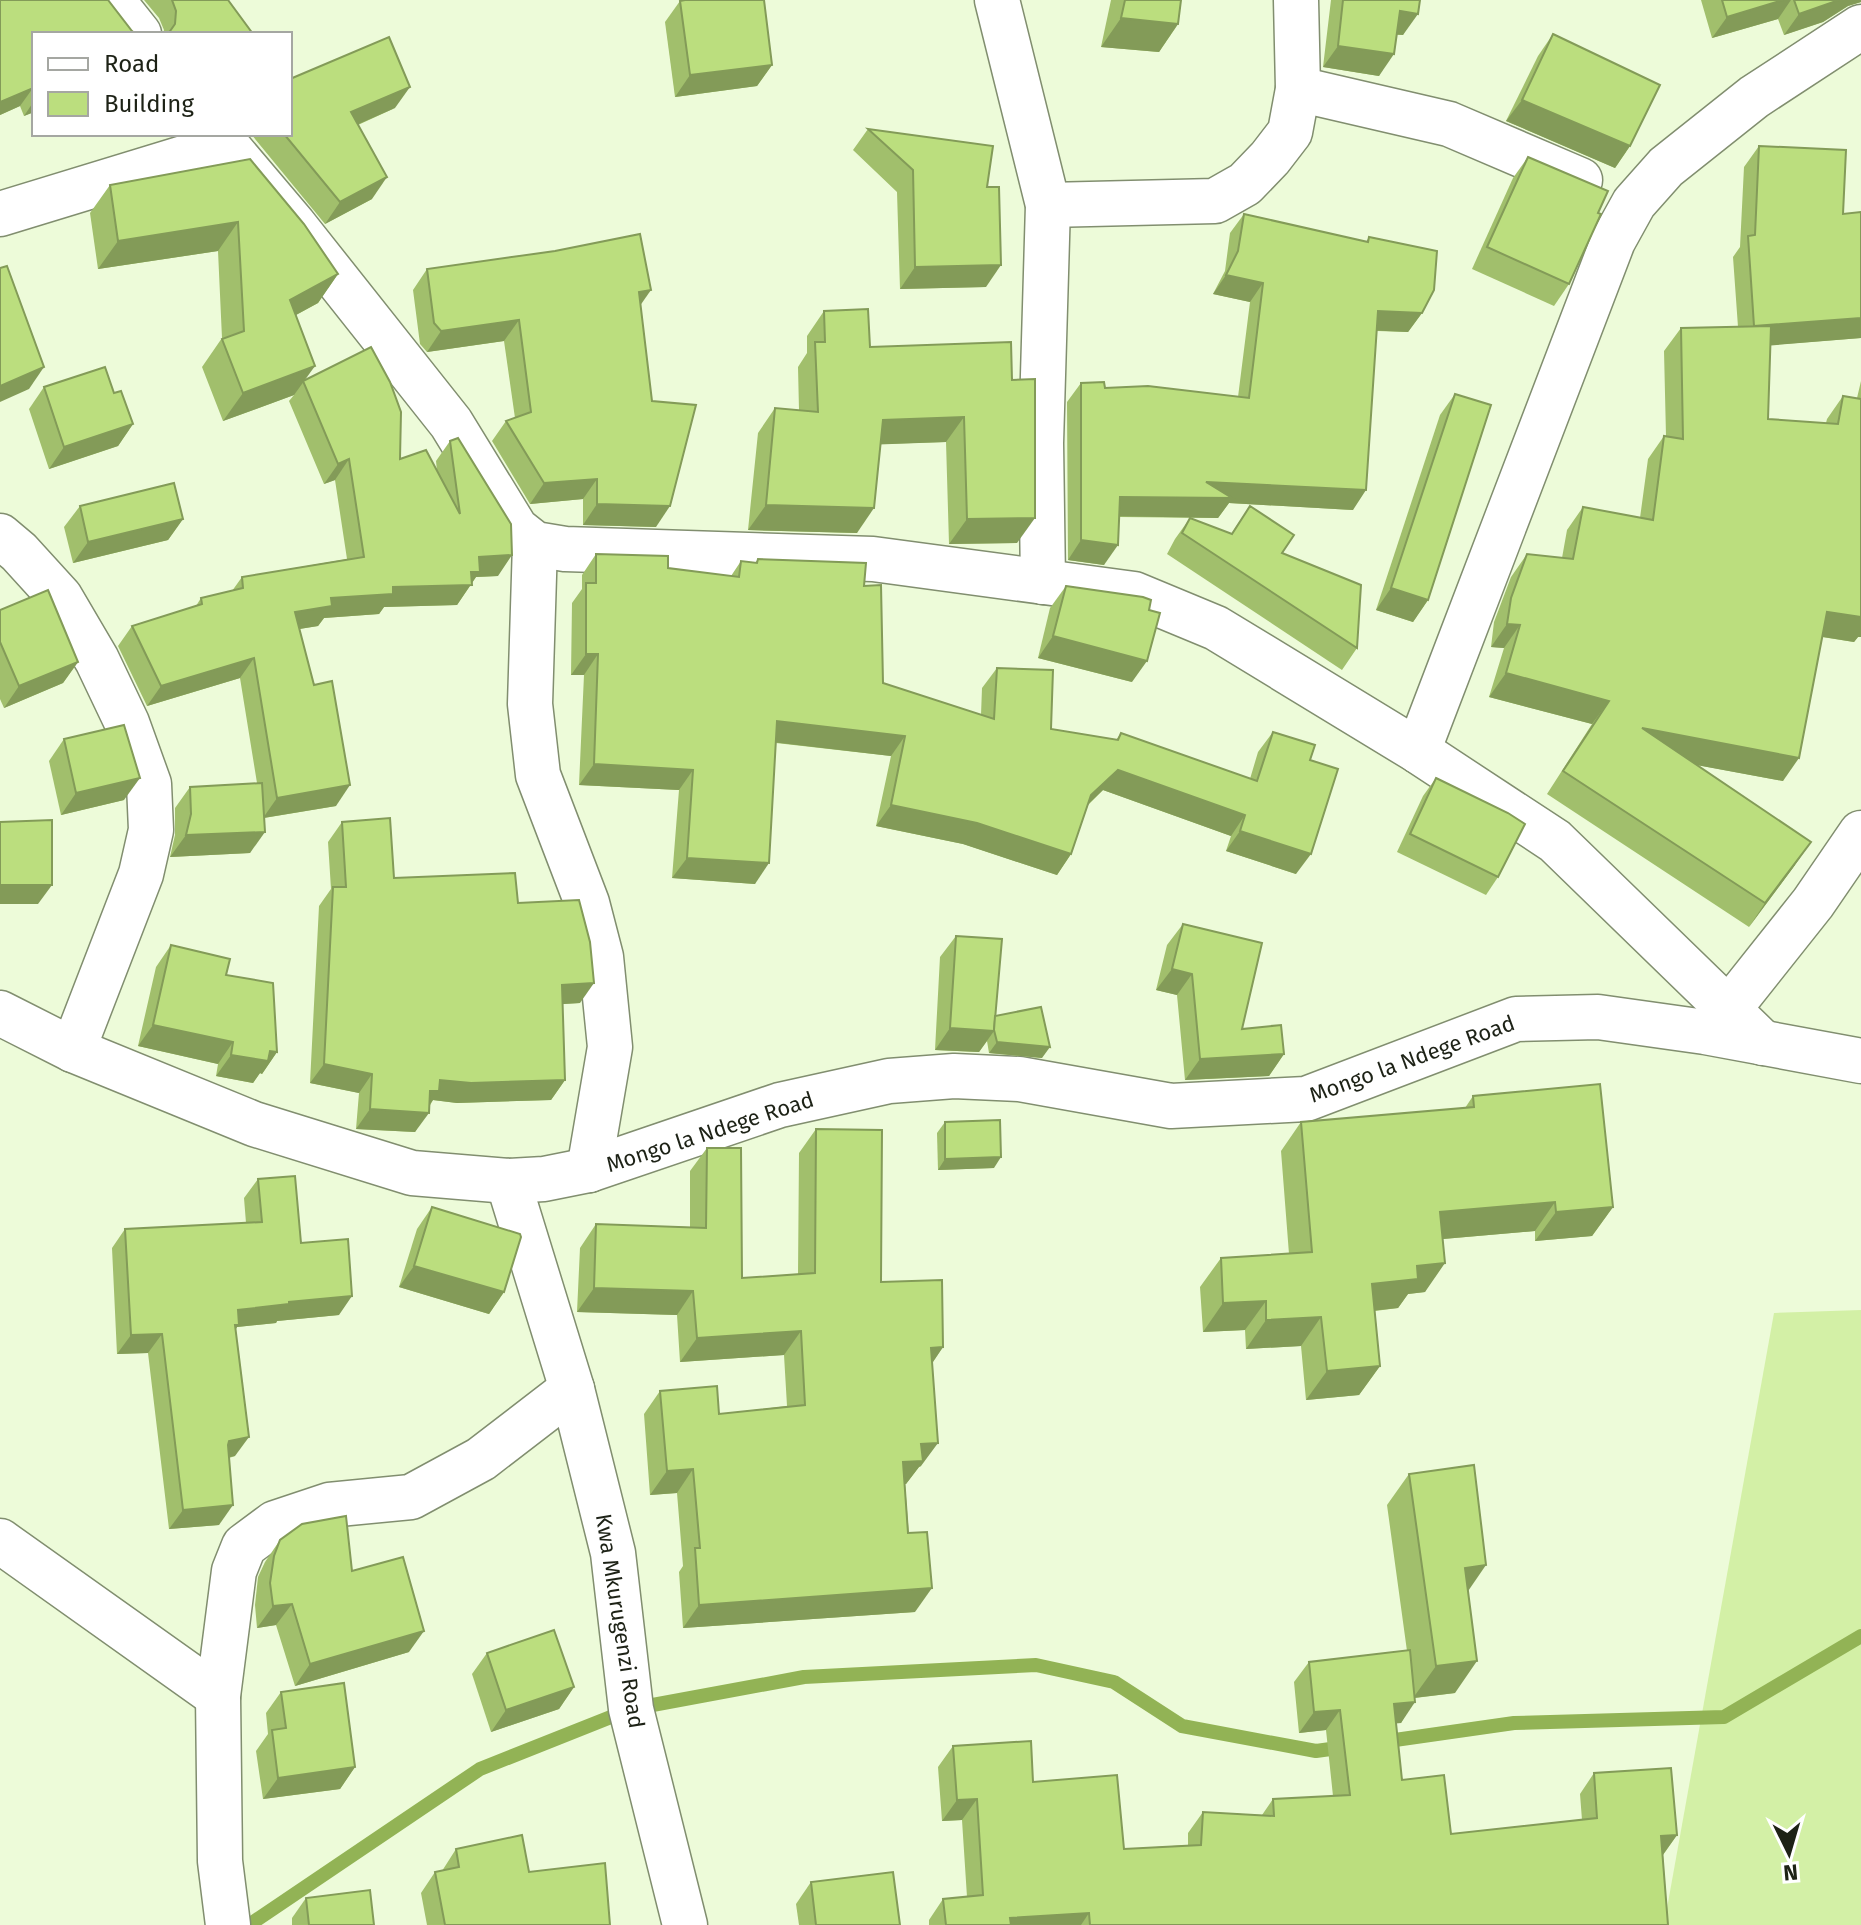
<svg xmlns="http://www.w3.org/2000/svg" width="1861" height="1925" font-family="'Fira Sans',sans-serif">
  <rect width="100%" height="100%" fill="#edfbd9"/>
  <polygon fill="#d3f0a6" points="1861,1310 1861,1925 1664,1925 1774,1313"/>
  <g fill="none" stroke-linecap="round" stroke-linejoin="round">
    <g stroke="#92b355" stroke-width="14">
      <polyline points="1381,1742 1514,1723 1724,1717 1861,1636"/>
      <polyline points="249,1925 480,1769 631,1709 804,1677 1036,1665 1114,1682 1182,1726 1316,1751 1345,1747"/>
    </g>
    <g stroke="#818e6f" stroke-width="47">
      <g id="minor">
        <polyline points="112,0 139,34"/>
        <polyline points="997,0 1048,205 1041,443 1043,582"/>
        <polyline points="1298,89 1449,124 1580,180"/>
        <polyline points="217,134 294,225 451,423 516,529 535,544 565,549 873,559 1134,594 1216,628 1418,751 1555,841 1763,1043"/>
        <polyline points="1048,205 1215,201 1245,184 1270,158 1290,132 1298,89 1296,0"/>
        <polyline points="0,214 226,145"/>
        <polyline points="0,536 19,552 60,597 97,660 127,723 149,784 151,830 141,874 73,1050"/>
        <polyline points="535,544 530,704 538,775 587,903 601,957 610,1047 589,1170"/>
        <polyline points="1418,751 1613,241 1634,203 1666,167 1754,97 1861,27"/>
        <polyline points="1728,1010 1813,903 1861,833"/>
        <polyline points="508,1181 572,1389 613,1553 631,1709 685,1925"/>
        <polyline points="0,1541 218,1696"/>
        <polyline points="228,1925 220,1861 218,1696 234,1571 244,1546 275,1523 329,1505 411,1497 481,1459 572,1389"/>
      </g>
    </g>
    <g stroke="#818e6f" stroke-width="47">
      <polyline id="tertiary" points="0,1013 73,1050 254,1124 412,1173 508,1181 544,1179 589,1170 780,1105 889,1081 954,1076 1019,1079 1171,1106 1306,1099 1516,1019 1598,1017 1705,1032 1861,1061"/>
    </g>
    <use href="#minor" stroke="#fff" stroke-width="44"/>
    <use href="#tertiary" stroke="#fff" stroke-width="44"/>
  </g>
  <g fill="#a1bf6c">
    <polygon points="0,0 34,34 34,112 24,116 20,106 0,115"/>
    <polygon points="144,0 228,0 253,34 163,34 164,30 159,18"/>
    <polygon points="1111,0 1181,0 1178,24 1159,52 1101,47"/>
    <polygon points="1331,0 1420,0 1403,35 1397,35 1379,76 1323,67"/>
    <polygon points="1701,0 1861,0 1861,2 1848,6 1823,22 1784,35 1778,19 1712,38"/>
    <polygon points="680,1 772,65 757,86 675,97 665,22"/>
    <polygon points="1553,34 1630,146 1615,168 1506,121 1538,56"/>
    <polygon points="395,108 358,125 372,199 325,224 251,134 290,134"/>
    <polygon points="868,129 987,187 986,287 900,289 897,192 853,150"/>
    <polygon points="1759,146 1843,214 1861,338 1770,345 1768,419 1826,423 1827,419 1843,396 1857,398 1861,381 1861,637 1858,637 1854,642 1822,637 1783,781 1697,765 1795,865 1749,927 1547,794 1592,724 1489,697 1504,648 1491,647 1494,622 1511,577 1527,554 1562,558 1567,530 1583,507 1640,518 1648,459 1664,436 1666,436 1664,351 1681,328 1738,327 1733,257 1740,247 1744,167"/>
    <polygon points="1528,157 1598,213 1569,284 1554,306 1472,269 1513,178"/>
    <polygon points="250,159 338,274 318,303 296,315 305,380 400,459 437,471 436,461 450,441 498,576 476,577 457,605 384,607 379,614 324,618 318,626 299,629 336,806 264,818 250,853 170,857 175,835 175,808 190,787 257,783 240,678 147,706 118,646 132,626 196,606 201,598 232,591 242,577 347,559 335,480 324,484 289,401 294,395 223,421 202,367 222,338 218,251 98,269 90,213 110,185"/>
    <polygon points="1244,214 1366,242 1369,237 1422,313 1408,332 1377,331 1353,510 1229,503 1218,518 1119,517 1104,565 1068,560 1067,402 1081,383 1105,388 1238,397 1250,302 1213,294 1225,271 1230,233"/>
    <polygon points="427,269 640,305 656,527 583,525 583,499 530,504 492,441 506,421 515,418 504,341 427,352 420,344 413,290"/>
    <polygon points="824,311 870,347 1011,342 1017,543 949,544 946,442 881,444 857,533 748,530 758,433 775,408 799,410 798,367 807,353 807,336"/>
    <polygon points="44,387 114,393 133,424 118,446 49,469 29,409"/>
    <polygon points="1455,394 1428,600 1413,622 1376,610 1440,415"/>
    <polygon points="80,506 183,519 168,540 73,563 64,527"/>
    <polygon points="1250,506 1282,553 1357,648 1342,670 1167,554 1175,539 1190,518 1231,534"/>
    <polygon points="596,554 668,568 731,576 741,561 755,563 758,559 864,586 883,683 981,715 982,688 997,668 1051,729 1116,740 1121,733 1250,779 1258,752 1273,732 1310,760 1296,874 1226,851 1231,836 1103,790 1088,805 1071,854 1057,875 963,844 876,826 891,756 776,743 755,884 672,878 679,790 579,785 584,675 571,675 572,603 582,589 582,575"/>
    <polygon points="1066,586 1132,682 1038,658 1050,608"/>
    <polygon points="0,610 78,662 63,683 4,708 0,699"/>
    <polygon points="64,739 124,800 61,815 49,761"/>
    <polygon points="1436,778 1498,877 1486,895 1397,852 1423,796"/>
    <polygon points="342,822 394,878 518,903 580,1003 562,1004 565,1080 551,1100 457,1103 433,1100 415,1132 356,1129 359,1093 310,1083 319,906 331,889 328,842"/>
    <polygon points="1183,924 1242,1029 1284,1054 1269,1076 1185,1080 1177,995 1156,990 1167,945"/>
    <polygon points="956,936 995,1016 1042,1058 989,1053 987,1041 979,1052 935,1050 940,957"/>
    <polygon points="171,945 226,975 277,1052 262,1074 260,1073 253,1083 216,1076 218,1064 138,1046 156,967"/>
    <polygon points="1473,1096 1613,1207 1592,1236 1535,1241 1535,1231 1443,1239 1425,1292 1408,1294 1398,1308 1375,1311 1380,1366 1359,1395 1306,1400 1301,1346 1246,1349 1245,1330 1203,1332 1200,1287 1221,1258 1289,1254 1281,1151 1301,1122 1465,1108"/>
    <polygon points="945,1122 994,1168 938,1170 937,1133"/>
    <polygon points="816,1129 881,1282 943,1347 932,1363 921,1466 919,1467 906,1484 905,1484 915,1612 683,1628 679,1572 683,1566 677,1493 650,1495 644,1414 660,1391 719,1414 787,1406 784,1355 680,1362 677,1315 577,1312 580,1248 596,1224 690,1227 690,1171 707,1148 742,1278 798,1274 799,1153"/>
    <polygon points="258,1179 301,1243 339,1315 277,1321 276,1323 237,1327 236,1329 235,1456 229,1458 219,1525 169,1529 148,1353 117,1354 112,1248 125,1229 246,1223 244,1198"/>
    <polygon points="432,1207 504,1292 489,1314 399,1287 417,1229"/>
    <polygon points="1409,1474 1468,1592 1455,1693 1415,1698 1401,1723 1396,1723 1402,1780 1451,1834 1582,1820 1580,1794 1594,1773 1677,1835 1663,1855 1668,1925 929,1925 929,1920 943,1899 967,1897 962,1820 942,1821 938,1767 953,1746 1033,1782 1124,1849 1188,1845 1188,1833 1203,1812 1262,1815 1273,1799 1333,1796 1326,1730 1299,1733 1294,1682 1309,1662 1407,1651 1387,1505"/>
    <polygon points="280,1540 352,1571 409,1652 295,1686 276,1625 257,1628 255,1605 258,1577 265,1562"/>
    <polygon points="487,1653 574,1687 559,1709 491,1732 472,1674"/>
    <polygon points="281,1692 355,1767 340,1789 263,1799 256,1751 268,1734 266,1713"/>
    <polygon points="456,1849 529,1872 610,1925 427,1925 421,1893 435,1872 442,1871"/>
    <polygon points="811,1882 900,1925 799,1925 796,1904"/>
    <polygon points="306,1898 374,1925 292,1925 292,1918"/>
  </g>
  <g fill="#839b58">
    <polygon points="1783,0 1791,0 1778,19 1712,38 1727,17"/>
    <polygon points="1839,0 1861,0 1861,2 1848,6 1823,22 1784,35 1799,14"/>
    <polygon points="1400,11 1418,14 1403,35 1385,33"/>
    <polygon points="1121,18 1178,24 1159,52 1101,47"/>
    <polygon points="1338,46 1394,54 1379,76 1323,67"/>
    <polygon points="772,65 757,86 675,97 690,75"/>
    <polygon points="410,87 395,108 336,134 351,112"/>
    <polygon points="33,88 20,106 0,115 0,102"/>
    <polygon points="1522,100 1630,146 1615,168 1506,121"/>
    <polygon points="34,101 34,112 24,116"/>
    <polygon points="387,177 372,199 325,224 340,202"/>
    <polygon points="238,222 218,251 98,269 118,241"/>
    <polygon points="1001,265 986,287 900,289 915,267"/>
    <polygon points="338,274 318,303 270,329 290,300"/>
    <polygon points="1226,275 1263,283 1250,302 1213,294"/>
    <polygon points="651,290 637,310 639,292"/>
    <polygon points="1378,311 1422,313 1408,332 1364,330"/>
    <polygon points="1861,318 1861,338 1740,348 1754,326"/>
    <polygon points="519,320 504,341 427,352 441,331"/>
    <polygon points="315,366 294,395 223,421 243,393"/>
    <polygon points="44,367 29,389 0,402 0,386"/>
    <polygon points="964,417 946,442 865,445 883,420"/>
    <polygon points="133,424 118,446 49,469 64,447"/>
    <polygon points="349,459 335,480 324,484 338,464"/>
    <polygon points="597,479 583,499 530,504 544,483"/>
    <polygon points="1206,482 1366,490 1353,510 1229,503 1218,518 1106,516 1120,497"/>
    <polygon points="597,504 670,506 656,527 583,525"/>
    <polygon points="766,505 874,508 857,533 748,530"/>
    <polygon points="1035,518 1017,543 949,544 967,519"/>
    <polygon points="183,519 168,540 73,563 88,542"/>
    <polygon points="1081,540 1118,545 1104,565 1068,560"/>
    <polygon points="512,555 498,576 476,577 457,605 384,607 379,614 324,618 318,626 281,632 295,612 331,598 393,587 479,557"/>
    <polygon points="1391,588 1428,600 1413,622 1376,610"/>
    <polygon points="1827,612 1861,617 1861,637 1858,637 1854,642 1811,635"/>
    <polygon points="1507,624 1520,625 1504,648 1491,647"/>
    <polygon points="1053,636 1147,661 1132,682 1038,658"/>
    <polygon points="586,654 598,654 584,675 571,675"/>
    <polygon points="254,658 240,678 147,706 161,686"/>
    <polygon points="78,662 63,683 4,708 19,686"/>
    <polygon points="1506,673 1609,701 1592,724 1489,697"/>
    <polygon points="777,721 905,736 891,756 763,741"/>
    <polygon points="1642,728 1799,758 1783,781 1626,752"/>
    <polygon points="594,764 693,770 679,790 579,785"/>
    <polygon points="1118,770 1245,815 1231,836 1103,790 1077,815 1091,795"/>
    <polygon points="140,778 124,800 61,815 76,793"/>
    <polygon points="350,785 336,806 263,818 277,798"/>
    <polygon points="891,805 977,823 1071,854 1057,875 963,844 876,826"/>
    <polygon points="1240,831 1311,854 1296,874 1226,851"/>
    <polygon points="265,832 250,853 170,857 186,835"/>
    <polygon points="1811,842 1795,865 1749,927 1765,903"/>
    <polygon points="687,858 769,863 755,884 672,878"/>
    <polygon points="0,885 52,885 38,904 0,904"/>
    <polygon points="1172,969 1192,974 1177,995 1156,990"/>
    <polygon points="594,983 580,1003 548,1005 562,985"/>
    <polygon points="153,1025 233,1042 218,1064 138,1046"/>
    <polygon points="950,1028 994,1031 979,1052 935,1050"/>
    <polygon points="997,1042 1050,1047 1042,1058 989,1053"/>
    <polygon points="270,1051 277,1052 262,1074 260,1073 253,1083 216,1076 231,1055"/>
    <polygon points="1284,1054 1269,1076 1185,1080 1200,1059"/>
    <polygon points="324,1064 372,1074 359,1093 310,1083"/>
    <polygon points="440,1080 565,1080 551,1100 457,1103 433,1100 425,1111 430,1091"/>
    <polygon points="370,1109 429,1113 415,1132 356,1129"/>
    <polygon points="1001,1157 994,1168 938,1170 945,1159"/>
    <polygon points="1555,1202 1535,1231 1420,1241 1440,1212"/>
    <polygon points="1613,1207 1592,1236 1535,1241 1556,1212"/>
    <polygon points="1445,1263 1425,1292 1408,1294 1398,1308 1352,1313 1372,1284 1417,1266"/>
    <polygon points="414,1266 504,1292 489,1314 399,1287"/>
    <polygon points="594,1288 693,1291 677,1315 577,1312"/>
    <polygon points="352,1296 339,1315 277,1321 276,1323 237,1327 226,1344 238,1310 289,1302"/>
    <polygon points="1266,1301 1245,1330 1203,1332 1223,1303"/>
    <polygon points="1321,1317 1301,1346 1246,1349 1266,1320"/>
    <polygon points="801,1331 784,1355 680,1362 697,1338"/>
    <polygon points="162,1334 148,1353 117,1354 131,1335"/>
    <polygon points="943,1347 927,1371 931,1348"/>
    <polygon points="1380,1366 1359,1395 1306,1400 1327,1371"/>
    <polygon points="249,1437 235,1456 215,1460 229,1441"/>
    <polygon points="938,1443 921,1466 919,1467 906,1484 887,1486 903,1462 921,1444"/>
    <polygon points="693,1469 677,1493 650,1495 667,1471"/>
    <polygon points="233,1505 219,1525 169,1529 183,1510"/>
    <polygon points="1486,1565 1464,1597 1465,1568"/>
    <polygon points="932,1588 915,1612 683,1628 699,1605"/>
    <polygon points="292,1604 276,1625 257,1628 273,1606"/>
    <polygon points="424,1631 409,1652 295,1686 310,1664"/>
    <polygon points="1477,1661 1455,1693 1413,1698 1436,1666"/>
    <polygon points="574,1687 559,1709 491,1732 506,1710"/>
    <polygon points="1415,1702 1401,1723 1380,1725 1394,1704"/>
    <polygon points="1340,1710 1326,1730 1299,1733 1314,1712"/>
    <polygon points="355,1767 340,1789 263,1799 278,1778"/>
    <polygon points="977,1799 962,1820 942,1821 957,1800"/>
    <polygon points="1677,1835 1662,1856 1661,1836"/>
    <polygon points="1089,1913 1081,1925 1005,1925 1010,1918"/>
  </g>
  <g fill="#bbde7e" stroke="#839b58" stroke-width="2">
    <polygon points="0,0 108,0 132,31 136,34 34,34 34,91 33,88 0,102"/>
    <polygon points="172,0 228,0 253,34 168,34 175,24 176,11"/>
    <polygon points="685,0 764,0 772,65 690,75 680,1"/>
    <polygon points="1125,0 1181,0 1178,24 1121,18"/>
    <polygon points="1343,0 1420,0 1418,14 1400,11 1394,54 1338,46"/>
    <polygon points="1722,0 1783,0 1727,17"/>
    <polygon points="1794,0 1839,0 1799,14"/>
    <polygon points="1553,34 1660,85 1630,146 1522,100"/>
    <polygon points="389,37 410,87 351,112 387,177 340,202 284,134 290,134 290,79"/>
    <polygon points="868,129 993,146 987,187 999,187 1001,265 915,267 913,170"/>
    <polygon points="1759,146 1846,150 1843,214 1861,212 1861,318 1754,326 1748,236 1755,235"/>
    <polygon points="1528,157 1608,191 1598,213 1601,214 1569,284 1487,247"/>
    <polygon points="250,159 304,224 338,274 290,300 315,366 243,393 222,339 244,331 238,222 118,241 110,185"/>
    <polygon points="1244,214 1368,242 1369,237 1437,251 1434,290 1422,313 1378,311 1366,490 1206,482 1232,498 1120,497 1118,545 1081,540 1081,383 1104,382 1105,388 1148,386 1249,398 1263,283 1226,275 1238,251"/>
    <polygon points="640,234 651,290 639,292 652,401 696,405 670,506 597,504 597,479 544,483 506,421 531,412 519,320 441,331 434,323 427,269 555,251"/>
    <polygon points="7,266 44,367 0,386 0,268"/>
    <polygon points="868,309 870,347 1011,342 1012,380 1035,379 1035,518 967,519 964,417 883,420 874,508 766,505 775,408 818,412 815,342 825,342 824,311"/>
    <polygon points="1771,326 1768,419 1838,424 1843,396 1861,399 1861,617 1827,612 1799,758 1642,728 1811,842 1765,903 1563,771 1609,701 1506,673 1520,625 1507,624 1511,598 1527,554 1573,559 1583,507 1653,520 1664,436 1683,439 1681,328"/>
    <polygon points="371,347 390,382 401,412 400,459 426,450 460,514 450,441 458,438 511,524 512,555 479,557 480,572 471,572 472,585 393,587 393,594 331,598 332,606 295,612 314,685 332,681 350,785 277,798 254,658 161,686 132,626 202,604 201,598 243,588 242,577 364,557 349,459 338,464 303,381"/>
    <polygon points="105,367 114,393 121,391 133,424 64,447 44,387"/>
    <polygon points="1455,394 1491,405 1428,600 1391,588"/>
    <polygon points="174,483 183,519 88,542 80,506"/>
    <polygon points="1250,506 1294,535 1282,553 1361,585 1357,648 1182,533 1190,518 1232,534"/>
    <polygon points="596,554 668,556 668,568 739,577 741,561 757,563 758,559 866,563 864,586 881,585 883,683 994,719 997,668 1053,670 1051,729 1118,740 1121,733 1257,781 1273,732 1315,745 1310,760 1338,769 1311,854 1240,831 1245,815 1118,770 1091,795 1071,854 977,823 891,805 905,736 777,721 769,863 687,858 693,770 594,764 598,654 586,654 586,583 596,583"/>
    <polygon points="1066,586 1143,597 1151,600 1149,610 1160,613 1147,661 1053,636"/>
    <polygon points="48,590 78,662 19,686 0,642 0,610"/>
    <polygon points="124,725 140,778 76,793 64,739"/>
    <polygon points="1436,778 1508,813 1525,824 1498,877 1410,834"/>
    <polygon points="262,783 265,832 186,835 191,814 190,787"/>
    <polygon points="390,818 394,878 515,873 518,903 579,900 590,942 594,983 562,985 565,1080 471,1083 440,1080 439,1091 430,1091 429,1113 370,1109 372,1074 324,1064 333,887 346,887 342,822"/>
    <polygon points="52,820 52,885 0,885 0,822"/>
    <polygon points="1183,924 1262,943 1242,1029 1281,1025 1284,1054 1200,1059 1192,974 1172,969"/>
    <polygon points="956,936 1002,939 994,1031 950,1028"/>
    <polygon points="171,945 230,959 226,975 273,983 277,1052 270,1051 268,1061 231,1055 233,1042 153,1025"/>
    <polygon points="1041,1007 1050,1047 997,1042 994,1030 995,1016"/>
    <polygon points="1600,1084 1613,1207 1556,1212 1555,1202 1440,1212 1445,1263 1417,1266 1418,1279 1372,1284 1380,1366 1327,1371 1321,1317 1266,1320 1266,1301 1223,1303 1221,1258 1312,1252 1301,1122 1474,1107 1473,1096"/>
    <polygon points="1000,1120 1001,1157 945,1159 945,1122"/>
    <polygon points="816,1129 882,1130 881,1282 942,1280 943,1347 931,1348 938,1443 921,1444 923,1461 903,1462 908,1533 927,1532 932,1588 699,1605 695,1548 700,1548 693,1469 667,1471 660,1391 717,1386 719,1414 805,1405 801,1331 697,1338 693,1291 594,1288 596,1224 706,1228 707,1148 741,1148 742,1278 815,1273"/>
    <polygon points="295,1176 301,1243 348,1239 352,1296 289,1302 289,1304 238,1310 239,1325 235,1325 249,1437 229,1441 228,1445 233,1505 183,1510 162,1334 131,1335 125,1229 262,1222 258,1179"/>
    <polygon points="432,1207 520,1234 521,1237 504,1292 414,1266"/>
    <polygon points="1474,1465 1486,1565 1465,1568 1477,1661 1436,1666 1409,1474"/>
    <polygon points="346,1516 352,1571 403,1557 424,1631 310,1664 292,1604 273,1606 270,1583 274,1556 280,1540 302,1524"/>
    <polygon points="554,1630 574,1687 506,1710 487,1653"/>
    <polygon points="1410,1650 1415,1702 1394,1704 1402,1780 1444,1775 1451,1834 1597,1818 1594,1773 1671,1768 1677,1835 1661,1836 1668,1925 1090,1925 1089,1913 1010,1918 1011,1925 946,1925 943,1899 983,1895 977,1799 957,1800 953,1746 1031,1741 1033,1782 1117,1775 1124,1849 1201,1845 1203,1812 1274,1816 1273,1799 1350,1795 1340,1710 1314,1712 1309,1662"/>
    <polygon points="344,1683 355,1767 278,1778 272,1730 286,1728 281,1692"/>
    <polygon points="522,1835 529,1872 605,1863 610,1925 445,1925 435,1872 459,1867 456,1849"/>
    <polygon points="893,1872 900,1925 816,1925 811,1882"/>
    <polygon points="370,1890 374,1925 309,1925 306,1898"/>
  </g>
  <g text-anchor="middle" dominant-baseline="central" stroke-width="6" stroke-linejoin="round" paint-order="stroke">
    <g font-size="22" fill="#1d2216" stroke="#fff">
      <text transform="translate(1412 1059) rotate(-20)">Mongo la Ndege Road</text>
      <text transform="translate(710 1132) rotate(-18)">Mongo la Ndege Road</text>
      <text transform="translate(620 1621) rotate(81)">Kwa Mkurugenzi Road</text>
    </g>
  </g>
  <rect x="32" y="32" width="260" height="104" fill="#ffffff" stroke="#a5a7a2" stroke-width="2"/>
  <rect x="48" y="58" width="40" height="12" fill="#ffffff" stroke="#a5a7a2" stroke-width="2"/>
  <text x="104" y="72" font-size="24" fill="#1d2216">Road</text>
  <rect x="48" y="92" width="40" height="24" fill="#bbde7e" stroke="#a5a7a2" stroke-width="2"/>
  <text x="104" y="112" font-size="24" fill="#1d2216">Building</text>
  <g transform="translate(1789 1853) rotate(175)" stroke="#ffffff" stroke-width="6" paint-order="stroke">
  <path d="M0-6L14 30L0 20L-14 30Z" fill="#1d2216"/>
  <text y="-12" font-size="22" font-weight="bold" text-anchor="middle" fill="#1d2216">N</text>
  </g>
</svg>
